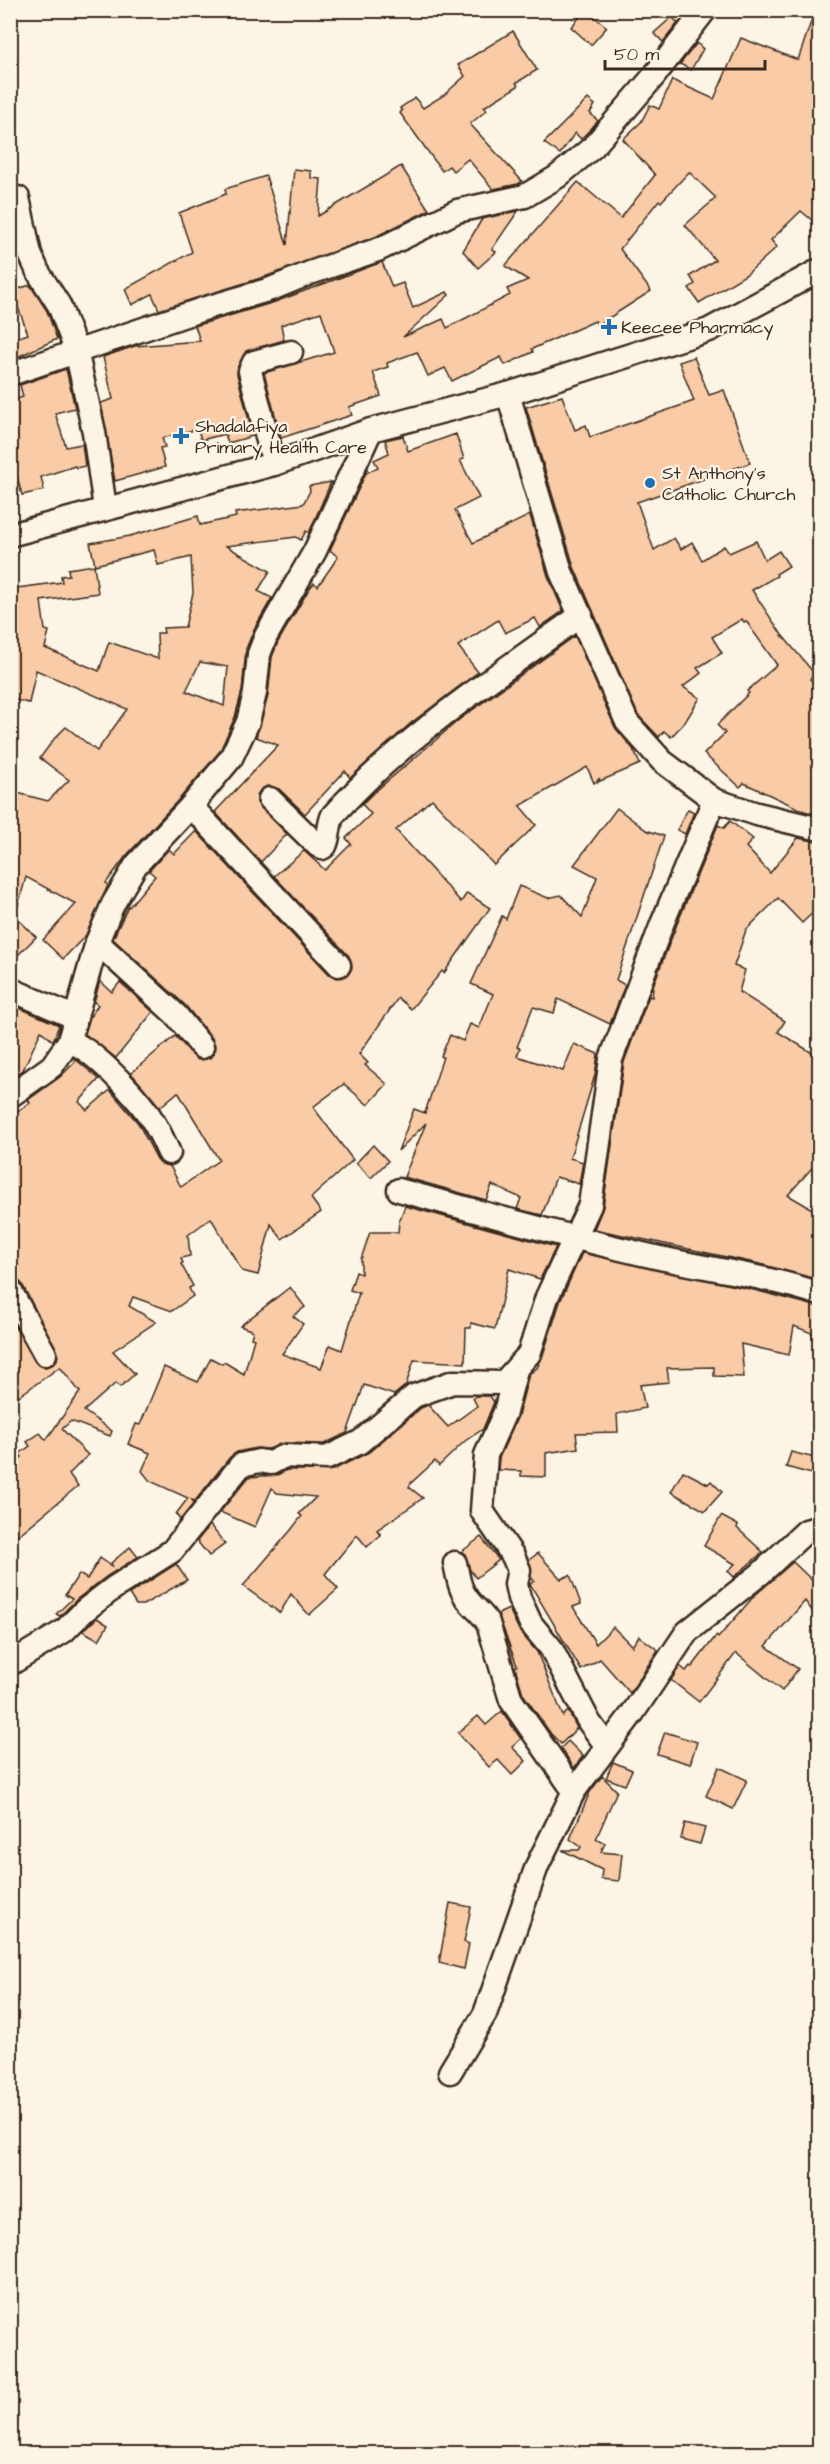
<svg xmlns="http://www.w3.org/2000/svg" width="830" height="2464" font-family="'Architects Daughter',sans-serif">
  <rect width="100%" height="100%" fill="#fcf5e5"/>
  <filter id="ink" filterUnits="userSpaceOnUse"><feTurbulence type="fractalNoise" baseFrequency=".0167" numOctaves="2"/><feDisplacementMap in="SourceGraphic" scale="12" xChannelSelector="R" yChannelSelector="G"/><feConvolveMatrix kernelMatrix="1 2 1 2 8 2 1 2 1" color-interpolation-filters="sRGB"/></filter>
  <g filter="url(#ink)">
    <g fill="#f9cba7" stroke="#3b2a1e" stroke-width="1.5" fill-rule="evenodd">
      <polygon points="586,10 607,27 591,45 571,27"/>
      <polygon points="815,10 819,10 819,112 813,125 819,129 819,226 801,211 771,240 777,247 747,274 699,303 689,288 695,284 690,276 715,260 685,225 716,198 689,172 661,202 659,200 620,249 651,291 598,325 595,321 532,349 533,352 505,365 501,357 452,381 445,368 428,376 417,352 387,363 388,367 373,372 381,396 349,407 352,415 281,438 264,373 334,352 321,312 281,325 284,340 246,351 238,366 237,374 253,436 228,443 225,434 201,440 198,429 162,438 165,447 160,448 165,467 115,481 101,403 113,399 103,357 135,346 200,341 195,326 275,302 382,262 392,287 403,283 413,308 447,292 449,295 403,337 443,319 447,328 510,295 507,289 528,280 505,266 578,182 621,218 655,175 623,139 641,122 650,105 659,109 672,80 714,99 741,38 798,60"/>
      <polygon points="672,17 678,23 663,42 654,33"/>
      <polygon points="513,31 537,70 516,83 518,86 484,107 487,110 470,124 522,181 518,184 493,189 468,159 453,171 449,166 442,171 400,113 402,111 400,108 415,98 423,108 444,95 465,76 458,65"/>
      <polygon points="697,43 703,49 691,70 680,64"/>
      <polygon points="588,99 595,105 590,113 598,121 581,139 575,133 560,154 544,143"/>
      <polygon points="401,166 429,210 375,237 267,276 159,310 152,294 132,305 125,289 192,252 179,213 226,194 225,189 266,176 287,245 294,169 311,171 311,178 321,179 318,216"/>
      <polygon points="518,211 492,249 496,252 478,268 463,251 482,219"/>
      <polygon points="30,285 47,311 57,339 15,358 10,340 28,334 12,291"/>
      <polygon points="694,357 709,395 724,390 750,463 637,502 654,550 674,538 681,549 692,542 702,560 724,546 729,553 756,541 765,560 779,551 789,566 776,574 777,576 752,590 782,635 814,673 810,679 819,687 819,815 804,811 744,783 740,787 704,754 725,733 717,725 749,693 747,691 777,665 746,621 744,622 742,619 712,637 722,653 697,668 701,673 683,687 700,698 685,722 671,737 664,731 659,737 638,715 574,567 526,407 562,396 575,430 586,425 590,437 694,401 679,362"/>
      <polygon points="66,369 75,408 55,413 66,447 82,444 85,466 76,468 75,466 41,477 44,490 22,495 10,451 10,401 23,397 20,385"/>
      <polygon points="456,434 464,459 460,460 479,498 455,510 473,543 530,515 548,576 563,611 540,627 535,618 505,633 498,620 458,646 478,672 411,723 350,778 345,771 305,814 279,789 267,786 261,789 257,795 257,803 287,834 261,862 215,812 278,745 256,737 268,696 272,657 278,642 309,589 314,583 318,586 338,557 330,550 366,473 378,467 374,460 389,453 385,440 403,436 408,451"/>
      <path d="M331 482 309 533 306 531 301 540 296 537 226 546 270 571 258 591 272 598 254 629 246 649 242 691 235 717 220 751 181 797 126 856 106 883 108 885 86 935 63 959 43 940 76 904 26 877 16 913 11 912 36 937 10 963V811L17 793 48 801 69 780 40 758 54 739 66 727 97 751 127 709 36 670 29 703 10 699V589L62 582 61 576 69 575 68 569 94 565 98 593 41 601 45 630 49 631 45 648 99 671 109 642 158 659 157 633H164L163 628 185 627 193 593 191 557 158 565 154 550 95 565 90 543 130 536 198 516 200 525 236 517 235 513 303 504 310 491 309 486ZM200 662 228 667 224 706 186 691Z"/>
      <polygon points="575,636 615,727 633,749 640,764 598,782 600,778 594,783 587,767 520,806 536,825 494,865 432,799 396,830 461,902 467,893 490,908 444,973 442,971 411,1009 398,998 359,1054 368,1063 365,1065 387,1084 368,1105 344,1084 313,1107 353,1160 311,1198 321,1212 282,1239 271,1224 258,1275 242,1271 211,1218 188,1235 190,1256 181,1258 183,1263 181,1264 193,1286 189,1288 193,1296 172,1311 133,1297 129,1306 156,1322 113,1351 135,1374 120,1387 116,1383 84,1411 112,1431 110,1436 71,1421 62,1429 88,1455 69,1474 78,1486 10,1542 10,1506 17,1501 10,1492 10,1467 22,1457 19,1454 30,1446 27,1442 40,1433 46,1440 80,1392 60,1367 19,1396 10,1384 10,1319 38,1365 45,1367 52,1365 57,1360 58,1354 22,1284 16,1278 10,1277 10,1116 30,1103 28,1100 60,1077 75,1062 74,1058 99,1079 79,1102 87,1110 110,1090 138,1123 157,1159 162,1164 170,1166 181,1187 219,1160 178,1092 160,1107 131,1073 175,1036 198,1060 210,1058 214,1052 215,1045 212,1038 185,1005 113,939 128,906 129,907 155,876 149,871 169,849 174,854 196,831 329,974 336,978 348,975 352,968 349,956 274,876 304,851 325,870 351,844 346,838 371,814 362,804 370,796 460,719"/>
      <polygon points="617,808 646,830 664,836 616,980 625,985 610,1024 558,999 554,1013 533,1007 517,1047 520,1048 517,1056 563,1071 574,1044 598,1054 595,1075 570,1158 583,1162 579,1184 556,1177 542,1215 517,1209 521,1198 492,1185 486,1200 404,1177 426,1123 398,1151 414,1109 425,1113 443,1057 441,1056 450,1035 463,1041 470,1024 479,1028 493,994 471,984 502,916 506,919 519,886 548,898 561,895 582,917 597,877 574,865"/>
      <polygon points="688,809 694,812 685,834 677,830"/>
      <polygon points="730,821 753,839 746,847 770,873 798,838 819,842 819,907 802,923 778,898 746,930 734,966 745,970 739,992 785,1021 778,1032 819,1057 819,1160 788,1195 819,1213 819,1280 760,1264 594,1229 603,1207 624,1062 649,996 652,997 653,986 675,929 718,825 724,828"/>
      <polygon points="100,981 112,992 120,982 153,1012 116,1058 85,1034 90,1017 98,1005 94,1002"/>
      <polygon points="10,1004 59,1025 53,1041 41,1031 23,1070 10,1079"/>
      <polygon points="373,1145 388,1161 371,1178 356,1163"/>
      <polygon points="405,1206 556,1247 540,1279 509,1269 495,1329 471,1323 471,1328 466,1328 465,1363 414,1360 406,1385 394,1395 364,1385 347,1433 324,1444 284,1443 269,1449 256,1448 237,1452 230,1457 195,1501 192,1500 194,1503 180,1520 176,1514 188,1498 150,1481 142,1471 150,1453 128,1444 136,1424 140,1425 164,1367 198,1382 211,1358 222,1364 224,1362 244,1374 254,1339 251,1338 253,1331 240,1326 290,1287 305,1307 293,1316 303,1324 282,1354 321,1368 330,1345 342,1350 359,1293 350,1290 356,1272 361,1274 361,1259 370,1232 398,1232 399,1222"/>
      <polygon points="582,1253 754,1290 819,1307 819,1336 794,1326 789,1355 741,1344 744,1377 714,1376 714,1367 667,1368 669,1382 640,1385 645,1408 617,1414 618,1432 576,1433 578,1448 546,1453 546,1477 521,1476 521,1471 498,1470 499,1458 518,1416 529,1374 537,1368 542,1358 560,1302"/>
      <polygon points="477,1396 490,1396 494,1402 483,1429 465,1441 439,1466 435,1461 411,1483 409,1487 423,1498 377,1530 381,1535 367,1547 357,1535 325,1574 338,1589 309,1615 291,1594 280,1613 243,1586 291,1530 302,1516 299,1514 316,1497 277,1493 272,1488 255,1527 220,1512 249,1477 277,1475 287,1470 333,1470 369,1452 421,1408 428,1405 448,1427 477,1406 473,1398"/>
      <polygon points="791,1452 819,1459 819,1476 786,1467"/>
      <polygon points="683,1471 708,1484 711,1481 722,1492 705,1511 671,1492"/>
      <polygon points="721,1516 738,1525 737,1528 763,1552 734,1577 728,1571 735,1564 704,1546"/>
      <polygon points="210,1525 225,1544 209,1556 197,1541"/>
      <polygon points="481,1537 499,1560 476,1578 470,1570 465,1554 461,1552"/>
      <polygon points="130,1547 138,1557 107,1576 77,1599 60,1616 56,1614 72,1599 65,1595 79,1574 87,1579 100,1558 113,1567 111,1563"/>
      <polygon points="538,1553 561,1579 570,1575 581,1604 573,1607 596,1644 613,1627 632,1646 639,1636 658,1650 630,1693 600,1659 581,1670 530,1584 534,1581 531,1577 529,1560"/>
      <polygon points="793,1562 819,1587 819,1620 805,1601 766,1646 798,1669 782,1691 736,1653 699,1702 671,1680 680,1666 686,1671 690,1666 692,1667 716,1636 718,1638 754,1596"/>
      <polygon points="176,1564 187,1580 143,1605 136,1605 129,1594"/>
      <polygon points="509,1609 520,1632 537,1652 563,1716 568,1711 577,1728 561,1744 551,1734 523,1694 515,1667 517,1666 498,1614"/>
      <polygon points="97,1618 108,1625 99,1640 83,1631"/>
      <polygon points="502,1711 521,1739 512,1747 526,1761 512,1775 498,1760 489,1767 458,1733 478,1716 486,1725"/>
      <polygon points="665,1732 697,1742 690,1764 657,1754"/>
      <polygon points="568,1741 583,1756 574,1768 561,1748"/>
      <polygon points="613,1762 632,1770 625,1785 606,1778"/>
      <polygon points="719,1767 747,1780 733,1809 706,1796"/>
      <polygon points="602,1776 617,1791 596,1839 605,1843 601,1852 622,1854 619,1881 601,1879 602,1870 562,1850 579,1850 581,1847 570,1839 590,1792"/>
      <polygon points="685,1823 705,1828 700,1844 681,1839"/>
      <polygon points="450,1903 471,1907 464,1942 469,1944 464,1969 439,1963"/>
    </g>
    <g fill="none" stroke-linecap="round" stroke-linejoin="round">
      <g stroke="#3b2a1e" stroke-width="27">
        <g id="minor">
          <polyline points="18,198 30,254 38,272 59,305 76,350 94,432 105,508"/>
          <polyline points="10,374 206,308 271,289 310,273 380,249 457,211 525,196 557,177 593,147 654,76 705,10"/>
          <polyline points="508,394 561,572 627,722 662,761 714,800 757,814 820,829"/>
          <polyline points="274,464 250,371 254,362 291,352"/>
          <polyline points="10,535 274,464 371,430 508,394 709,330 820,270"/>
          <path d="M270 799 317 845 322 848 325 846C330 836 328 825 333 815 404 736 495 677 581 615"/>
          <polyline points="191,806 339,965"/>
          <polyline points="97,942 176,1015 202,1047"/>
          <polyline points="10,989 76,1018"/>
          <path d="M69 1041C93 1049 134 1094 149 1115 157 1127 163 1139 169 1153"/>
          <polyline points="10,1096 52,1066 69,1041 97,942 113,904 136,865 191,806 231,758 248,722 255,693 259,654 266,636 315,551 371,430"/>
          <path d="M399 1190C483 1213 566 1237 651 1256 707 1269 764 1275 820 1294"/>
          <polyline points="10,1290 45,1354"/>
          <polyline points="516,1370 505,1412 486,1455 482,1511 513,1556 519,1570 516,1584 519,1598 531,1624 551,1648 589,1722 606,1745"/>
          <path d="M455 1563C458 1576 459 1589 468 1600 475 1609 482 1613 488 1623L511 1700 574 1791"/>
          <polyline points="10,1664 64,1631 85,1610 115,1587 172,1551 241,1465 259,1461 271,1463 284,1456 327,1458 360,1442 414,1396 453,1382 503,1383 529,1354 547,1297 590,1205 611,1059 662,924 714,800"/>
          <polyline points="450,2072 485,2014 537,1866 574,1791 632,1714 687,1632 760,1574 806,1531 820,1527"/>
        </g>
      </g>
      <use href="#minor" stroke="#fcf5e5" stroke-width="22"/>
    </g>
  </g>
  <g fill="#1f6fb2" stroke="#fcf5e5" stroke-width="2">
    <path d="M606 318h6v6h6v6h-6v6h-6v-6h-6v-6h6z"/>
    <path d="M178 427h6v6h6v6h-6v6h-6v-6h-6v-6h6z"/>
    <circle cx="650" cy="483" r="6"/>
  </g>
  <g text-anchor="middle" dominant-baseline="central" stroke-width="4.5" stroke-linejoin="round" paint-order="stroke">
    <g font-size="18" fill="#3b2a1e" stroke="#fcf5e5" text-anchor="start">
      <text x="621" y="327">Keecee Pharmacy</text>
      <text x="195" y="426">Shadalafiya<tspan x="195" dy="21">Primary Health Care</tspan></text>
      <text x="662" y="473">St Anthony's<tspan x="662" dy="21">Catholic Church</tspan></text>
    </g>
  </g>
  <rect width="830" height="2464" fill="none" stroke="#fcf5e5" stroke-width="36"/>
  <rect x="18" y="18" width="794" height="2428" fill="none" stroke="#3b2a1e" stroke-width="2" filter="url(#ink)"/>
  <path d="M605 60v9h160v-9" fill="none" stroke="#3b2a1e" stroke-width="3"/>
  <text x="614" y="60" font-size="18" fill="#3b2a1e" stroke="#fcf5e5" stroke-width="4.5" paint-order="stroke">50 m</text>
</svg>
